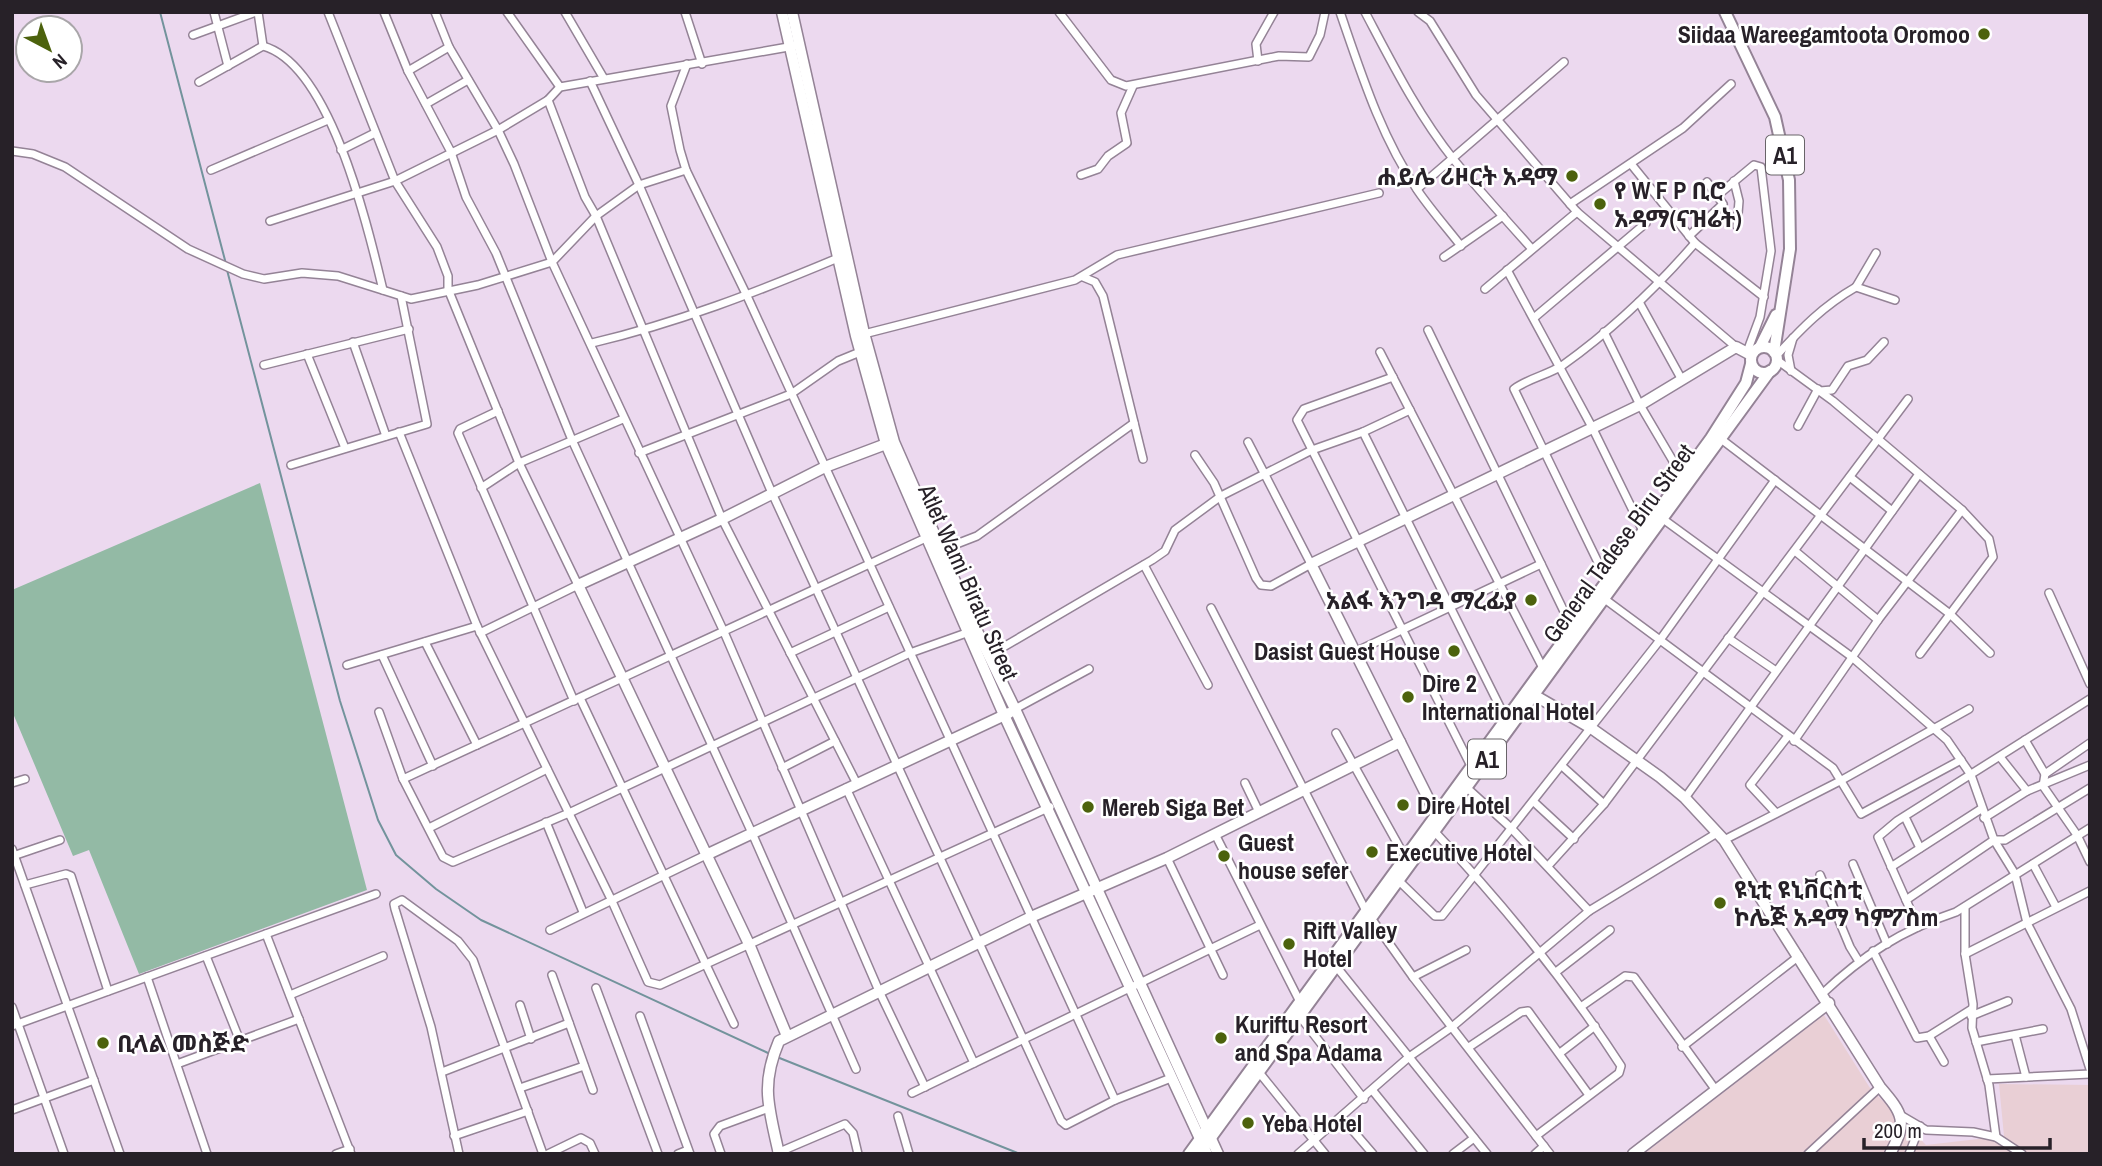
<svg xmlns="http://www.w3.org/2000/svg" width="2102" height="1166" font-family="'Archivo Narrow','Noto Sans Ethiopic',sans-serif">
  <rect width="100%" height="100%" fill="#ecd9ef"/>
  <polygon fill="#e9cfd5" points="1824,1015 1870,1088 1926,1145 2004,1136 1999,1084 2090,1085 2090,1154 1644,1154"/>
  <polygon fill="#93baa5" points="260,483 367,890 139,974 89,850 73,856 12,711 12,590"/>
  <g fill="none" stroke-linecap="round" stroke-linejoin="round">
    <g stroke="#73939c" stroke-width="2">
      <polyline points="160,12 226,264"/>
      <polyline points="227,270 340,701 378,820 396,855 436,889 481,920 768,1053"/>
      <polyline points="777,1057 1020,1154"/>
    </g>
    <g stroke="#948396" stroke-width="10">
      <g id="street">
        <polyline points="214,12 228,66"/>
        <polyline points="258,12 263,46"/>
        <polyline points="328,12 395,181 437,247 448,276 448,289 519,463 578,585 480,633"/>
        <polyline points="384,12 408,71 451,152 466,197 496,253 572,440 752,833 856,1069"/>
        <polyline points="435,12 449,47 498,130 514,164 552,262 724,632 879,991 925,1087"/>
        <polyline points="507,12 560,87"/>
        <polyline points="565,12 603,77"/>
        <polyline points="685,12 702,64"/>
        <polyline points="1059,12 1111,80 1126,86 1279,56 1309,57 1320,35 1325,12"/>
        <path d="M1340 12C1361 73 1381 137 1418 191 1431 210 1447 228 1461 246"/>
        <path d="M1365 12C1392 63 1418 115 1454 160 1479 190 1506 220 1532 249"/>
        <polyline points="1418,12 1430,21 1476,95 1577,212 1736,347"/>
        <polyline points="193,35 256,12"/>
        <polyline points="1258,61 1256,44 1274,12"/>
        <polyline points="687,64 671,106 680,150 686,170 747,296 1115,1100"/>
        <polyline points="408,71 449,47"/>
        <polyline points="590,81 639,185 772,493 1061,1121 1066,1125 1115,1100 1171,1078"/>
        <path d="M199 82 263 46C331 65 368 228 383 290"/>
        <polyline points="548,100 585,197 596,216 722,519 857,784"/>
        <polyline points="426,104 468,80"/>
        <polyline points="341,150 375,133"/>
        <polyline points="12,151 33,154 65,167 188,249 243,274 264,279 302,273 338,276 411,299 478,285 552,262 596,216 639,185 686,170"/>
        <polyline points="1631,164 1695,243 1764,297"/>
        <polyline points="211,170 328,120"/>
        <polyline points="1081,175 1098,169 1108,156 1127,143 1121,113 1133,86"/>
        <polyline points="1734,181 1739,201 1737,226"/>
        <polyline points="1417,189 1564,62"/>
        <polyline points="1718,195 1754,165 1761,167 1771,251 1760,317 1747,352"/>
        <polyline points="1570,204 1683,128 1731,84"/>
        <polyline points="270,221 395,181 498,130 548,100 560,87 794,46"/>
        <polyline points="1689,236 1723,204 1707,182"/>
        <polyline points="1876,253 1856,287 1895,300"/>
        <polyline points="1444,257 1503,216"/>
        <polyline points="1507,270 1592,427 1643,531"/>
        <polyline points="1083,277 1095,282 1103,296 1143,459"/>
        <polyline points="1485,289 1577,212"/>
        <polyline points="1639,302 1682,380"/>
        <polyline points="1535,317 1646,223"/>
        <polyline points="1428,330 1572,628"/>
        <polyline points="1604,332 1640,405 1683,478"/>
        <polyline points="860,335 1075,280 1117,255 1379,193"/>
        <polyline points="353,342 386,436"/>
        <path d="M592 343C677 323 757 292 838 258"/>
        <polyline points="1380,352 1545,672"/>
        <polyline points="307,354 345,448"/>
        <path d="M1776 356C1802 328 1823 306 1856 287"/>
        <polyline points="1777,360 1833,401 1962,510 1989,539 1993,557 1920,654"/>
        <polyline points="264,365 409,329"/>
        <polyline points="1791,371 1788,355 1793,338"/>
        <polyline points="1393,377 1304,409 1297,420 1471,766"/>
        <polyline points="1820,391 1832,390 1848,366 1867,360 1884,342"/>
        <polyline points="498,411 460,429 458,433 574,701"/>
        <polyline points="1798,426 1818,389"/>
        <polyline points="399,432 477,626 611,899 648,982 660,985 1050,807"/>
        <polyline points="1363,432 1506,719"/>
        <polyline points="1721,439 1950,614 1990,653"/>
        <polyline points="639,453 791,394 838,361 860,352"/>
        <polyline points="1195,455 1214,483 1256,578 1261,585 1271,586 1311,564 1248,442"/>
        <polyline points="291,465 427,424 401,296"/>
        <polyline points="1850,477 1892,511"/>
        <polyline points="481,488 519,463 623,419"/>
        <polyline points="1663,519 1852,657 1947,740 1971,775 1994,840 2015,874 2027,923 2071,1009 2090,1069"/>
        <polyline points="941,550 977,536 1134,423"/>
        <polyline points="1795,551 1878,620"/>
        <polyline points="1144,565 1208,685"/>
        <path d="M1608 583 1514 389C1529 378 1548 375 1563 365 1612 330 1656 288 1695 243"/>
        <polyline points="2049,593 2090,684"/>
        <polyline points="1606,600 1833,768 1861,814 1961,760"/>
        <polyline points="1211,608 1366,911 1413,977 1550,1154"/>
        <polyline points="1728,638 1776,671"/>
        <polyline points="425,642 477,745"/>
        <polyline points="1355,652 1541,564"/>
        <polyline points="790,653 889,607"/>
        <polyline points="382,655 433,766"/>
        <polyline points="988,656 1152,560 1165,551 1175,530 1221,496 1312,450 1363,432 1410,410"/>
        <polyline points="347,665 477,626"/>
        <polyline points="580,698 734,1024"/>
        <polyline points="1015,709 1089,669"/>
        <polyline points="379,712 403,779 443,857 453,862 569,813 910,653 972,631"/>
        <polyline points="1336,733 1405,857"/>
        <polyline points="2025,740 2045,774"/>
        <polyline points="1794,741 1878,620 1962,510"/>
        <polyline points="2090,743 2045,774 2043,786 2077,835 2090,862"/>
        <polyline points="2000,757 2027,791"/>
        <polyline points="1562,766 1604,804"/>
        <polyline points="782,768 835,741"/>
        <polyline points="403,779 928,537"/>
        <polyline points="12,783 25,779"/>
        <polyline points="1245,783 1259,812"/>
        <polyline points="1466,787 1511,828 1589,911"/>
        <polyline points="846,788 974,1063"/>
        <polyline points="1685,798 1919,474"/>
        <polyline points="1534,802 1574,839"/>
        <polyline points="1776,813 1750,785 1788,736"/>
        <polyline points="1905,817 1920,848"/>
        <polyline points="1984,818 2027,791 2090,765"/>
        <polyline points="546,822 583,912"/>
        <polyline points="429,828 547,769"/>
        <path d="M1434 831C1503 904 1566 981 1621 1066L1619 1073 1536 1136"/>
        <polyline points="1215,834 1299,1000"/>
        <polyline points="1724,840 1840,781 1969,709"/>
        <polyline points="12,849 120,1154"/>
        <polyline points="13,856 60,840"/>
        <polyline points="1167,858 1223,975"/>
        <polyline points="1853,864 1887,944"/>
        <polyline points="2033,864 2056,907"/>
        <polyline points="1548,866 1604,804 1908,399"/>
        <polyline points="1891,867 1981,809"/>
        <polyline points="1820,875 1850,947 1858,960"/>
        <polyline points="1398,880 1435,916 1442,916 1660,640 1775,480"/>
        <polyline points="25,885 66,874 71,876 108,991"/>
        <polyline points="1906,900 1994,840 2005,840 2090,788"/>
        <polyline points="1965,907 1965,954 1973,1004 1972,1028 1989,1085 1996,1137"/>
        <polyline points="1918,927 1878,837 1897,821 2090,699"/>
        <polyline points="550,930 706,855"/>
        <polyline points="266,934 351,1154"/>
        <polyline points="1873,951 1917,1038 1929,1036 1972,1009"/>
        <polyline points="1965,954 2090,891"/>
        <polyline points="206,956 240,1041"/>
        <polyline points="1335,965 1487,1154"/>
        <polyline points="1556,972 1610,930"/>
        <polyline points="552,975 593,1090"/>
        <polyline points="147,977 207,1154"/>
        <polyline points="1413,977 1466,950"/>
        <polyline points="596,988 658,1154"/>
        <path d="M1822 994C1863 955 1902 930 1956 912L2090 828"/>
        <polyline points="290,995 383,956"/>
        <polyline points="520,1005 531,1039"/>
        <polyline points="1582,1006 1625,976 1634,977 1715,1089"/>
        <polyline points="12,1007 64,1154"/>
        <polyline points="1298,1014 1364,1099"/>
        <polyline points="640,1016 690,1154"/>
        <polyline points="1971,1016 2008,1001"/>
        <polyline points="12,1026 376,894"/>
        <polyline points="2015,1035 2026,1077"/>
        <polyline points="1929,1036 1944,1062"/>
        <polyline points="1976,1042 2043,1029"/>
        <polyline points="1469,1047 1521,1012 1528,1011 1589,1095"/>
        <polyline points="1682,1047 1799,956"/>
        <polyline points="1560,1053 1595,1026"/>
        <polyline points="177,1064 299,1019"/>
        <polyline points="1258,1071 1325,1154"/>
        <polyline points="442,1072 569,1023"/>
        <polyline points="1987,1079 2090,1074"/>
        <polyline points="520,1088 584,1066"/>
        <polyline points="1373,1091 1424,1154"/>
        <polyline points="912,1093 1260,925"/>
        <polyline points="12,1110 94,1080"/>
        <polyline points="898,1116 909,1154"/>
        <polyline points="1902,1116 1926,1130 1973,1132 1996,1137 2022,1154"/>
        <polyline points="1342,1118 1373,1154"/>
        <polyline points="454,1136 528,1111"/>
        <polyline points="777,1153 845,1124 853,1133 858,1154"/>
        <polyline points="336,1154 350,1149"/>
        <polyline points="459,1154 431,1027 395,909 394,904 402,900 458,941 473,960 543,1154"/>
        <polyline points="548,1154 581,1138 590,1143 595,1154"/>
        <polyline points="678,1154 688,1150"/>
        <polyline points="721,1154 714,1134 720,1126 769,1108"/>
        <polyline points="1298,1154 1409,1057 1452,1027 1589,911 1717,833"/>
        <polyline points="1453,1154 1474,1138"/>
        <polyline points="1535,1154 1544,1146"/>
        <polyline points="1808,1154 1880,1087"/>
        <polyline points="1909,1154 1920,1126"/>
      </g>
    </g>
    <g stroke="#948396" stroke-width="13">
      <g id="secondary">
        <polyline points="782,12 856,336 886,444 1004,715 1207,1154"/>
        <polyline points="792,12 864,333 894,442 976,629 1015,709 1218,1154"/>
        <path d="M1527 691 1591 728 1660 777 1685 798 1724 840 1880 1087C1903 1114 1908 1121 1890 1154"/>
        <polyline points="1438,818 1311,564 1640,405 1736,347 1751,355"/>
        <polyline points="706,855 1009,713"/>
        <polyline points="787,1036 749,944 578,585 722,519 825,467 886,444"/>
        <path d="M779 1154C769 1108 760 1086 779 1041L1031 917 1167 858 1400 742"/>
        <polyline points="1633,1154 1829,1003"/>
      </g>
    </g>
    <g stroke="#948396" stroke-width="14">
      <g id="primary">
        <polyline points="1725,12 1775,117 1789,180 1790,249 1774,352"/>
        <circle cx="1764" cy="360" r="13"/>
        <polyline points="1760,347 1776,315"/>
        <polyline points="1189,1154 1711,438 1746,383 1751,364"/>
        <polyline points="1199,1154 1770,371"/>
      </g>
    </g>
    <use href="#street" stroke="#fff" stroke-width="7"/>
    <use href="#secondary" stroke="#fff" stroke-width="10"/>
    <use href="#primary" stroke="#fff" stroke-width="10"/>
  </g>
  <g fill="#4c620d" stroke="#fff" stroke-width="2.5">
    <circle cx="1984" cy="34" r="7"/>
    <circle cx="1572" cy="176" r="7"/>
    <circle cx="1600" cy="204" r="7"/>
    <circle cx="1531" cy="600" r="7"/>
    <circle cx="1454" cy="651" r="7"/>
    <circle cx="1408" cy="697" r="7"/>
    <circle cx="1403" cy="805" r="7"/>
    <circle cx="1088" cy="807" r="7"/>
    <circle cx="1372" cy="852" r="7"/>
    <circle cx="1224" cy="856" r="7"/>
    <circle cx="1720" cy="903" r="7"/>
    <circle cx="1289" cy="944" r="7"/>
    <circle cx="1221" cy="1038" r="7"/>
    <circle cx="103" cy="1043" r="7"/>
    <circle cx="1248" cy="1123" r="7"/>
  </g>
  <g text-anchor="middle" dominant-baseline="central" stroke-width="5" stroke-linejoin="round" paint-order="stroke">
    <g fill="#fff" stroke="#686468" stroke-width="2">
      <rect x="1766" y="135.5" width="38" height="39" rx="5"/>
      <rect x="1468" y="739.5" width="38" height="39" rx="5"/>
    </g>
    <g font-size="23" font-weight="bold" fill="#272128">
      <text x="1785" y="155">A1</text>
      <text x="1487" y="759">A1</text>
    </g>
    <g font-size="24" font-weight="bold" fill="#272128" stroke="#fff" text-anchor="start">
      <text x="1970" y="34" text-anchor="end">Siidaa Wareegamtoota Oromoo</text>
      <text x="1558" y="176" text-anchor="end">ሐይሌ ሪዞርት አዳማ</text>
      <text x="1614" y="190">የ W F P ቢሮ<tspan x="1614" dy="28">አዳማ(ናዝሬት)</tspan></text>
      <text x="1517" y="600" text-anchor="end">አልፋ እንግዳ ማረፊያ</text>
      <text x="1440" y="651" text-anchor="end">Dasist Guest House</text>
      <text x="1422" y="683">Dire 2<tspan x="1422" dy="28">International Hotel</tspan></text>
      <text x="1417" y="805">Dire Hotel</text>
      <text x="1102" y="807">Mereb Siga Bet</text>
      <text x="1238" y="842">Guest<tspan x="1238" dy="28">house sefer</tspan></text>
      <text x="1386" y="852">Executive Hotel</text>
      <text x="1734" y="889">ዩኒቲ ዩኒቨርስቲ<tspan x="1734" dy="28">ኮሌጅ አዳማ ካምፖስm</tspan></text>
      <text x="1303" y="930">Rift Valley<tspan x="1303" dy="28">Hotel</tspan></text>
      <text x="1235" y="1024">Kuriftu Resort<tspan x="1235" dy="28">and Spa Adama</tspan></text>
      <text x="117" y="1043">ቢላል መስጅድ</text>
      <text x="1262" y="1123">Yeba Hotel</text>
    </g>
    <g font-size="24" fill="#272128" stroke="#fff">
      <text transform="translate(1618 543) rotate(-54)">General Tadese Biru Street</text>
      <text transform="translate(969 582) rotate(66)">Atlet Wami Biratu Street</text>
    </g>
  </g>
  <rect width="2102" height="1166" fill="none" stroke="#272128" stroke-width="28"/>
  <g transform="translate(49 49) rotate(139)"><circle r="33" fill="#ffffff" stroke="#a9a6a9" stroke-width="2"/>
  <path d="M0-5L12 26L0 18L-12 26Z" fill="#4c620d"/>
  <text y="-10" font-size="19" font-weight="bold" text-anchor="middle" fill="#272128">N</text>
  </g>
  <path d="M1864 1138v10h186v-10" fill="none" stroke="#272128" stroke-width="3.5"/>
  <text x="1874" y="1138" font-size="21" fill="#272128" stroke="#ffffff" stroke-width="5" paint-order="stroke">200 m</text>
</svg>
